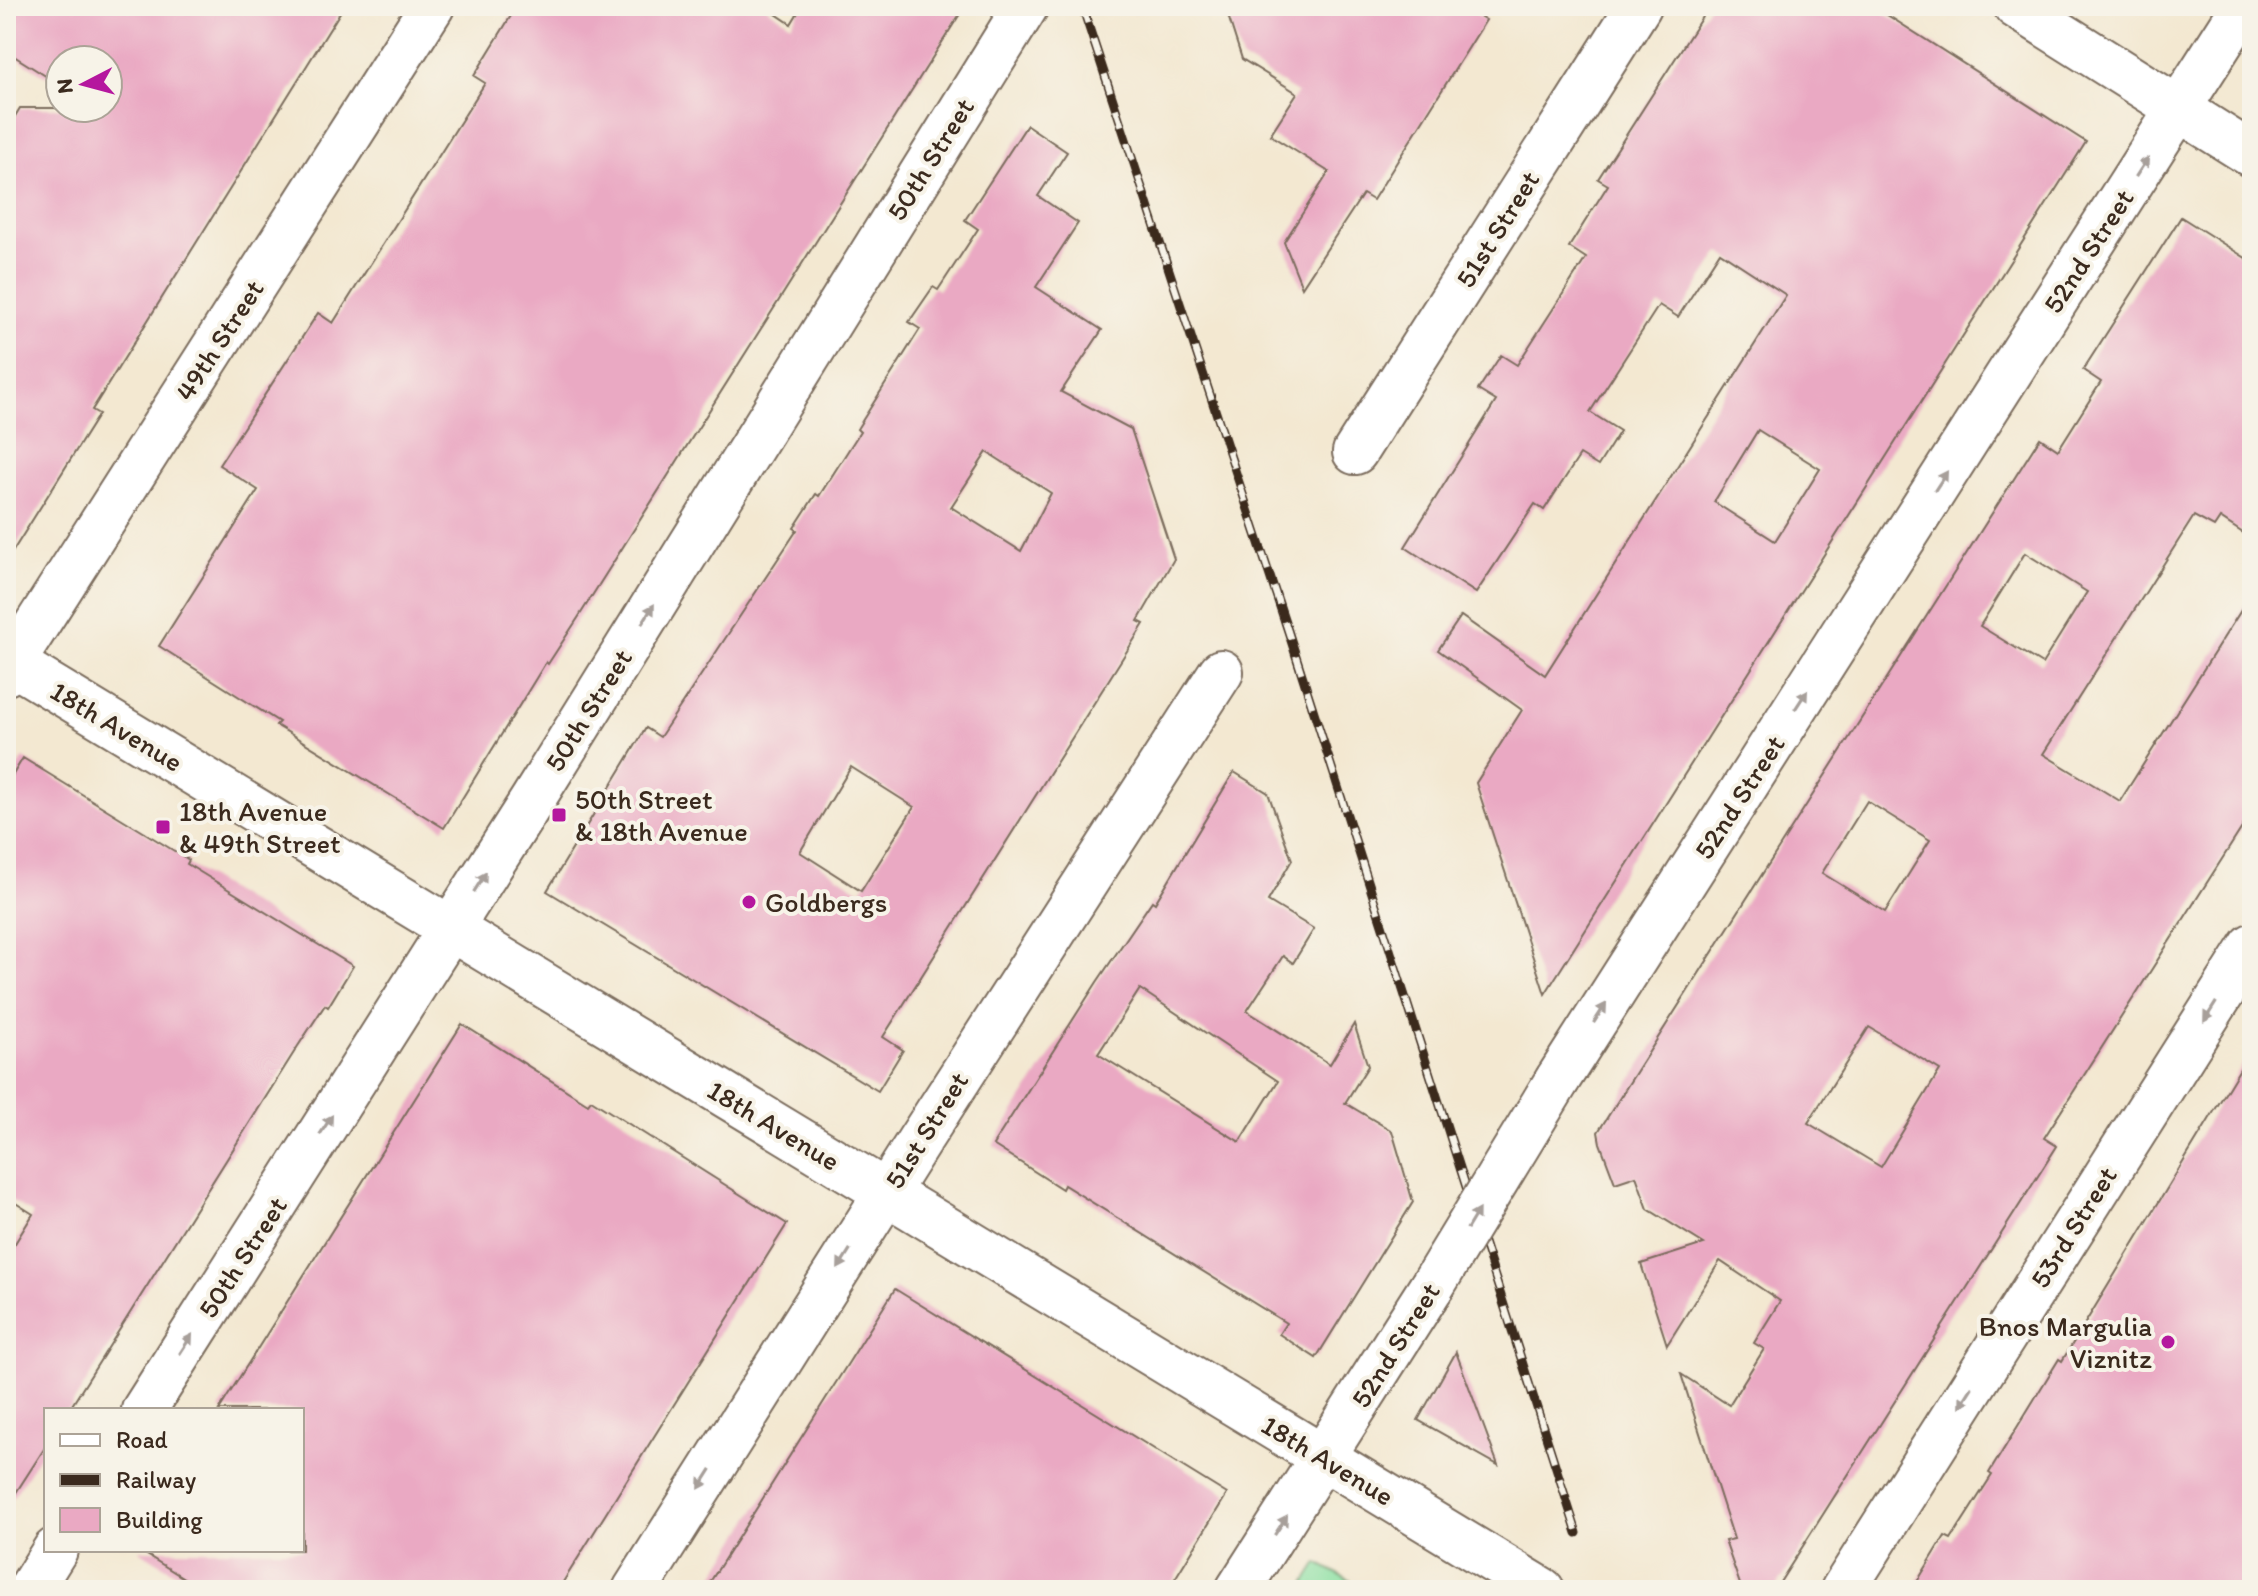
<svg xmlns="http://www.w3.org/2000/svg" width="2258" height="1596" font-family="Itim,sans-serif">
  <defs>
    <pattern id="grass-tufts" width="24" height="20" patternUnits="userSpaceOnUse" patternTransform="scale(2)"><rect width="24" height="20" fill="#8be0a3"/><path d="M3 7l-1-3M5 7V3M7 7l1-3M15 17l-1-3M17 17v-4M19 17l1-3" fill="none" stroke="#79c08c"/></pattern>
  </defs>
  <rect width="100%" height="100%" fill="#f7f3e8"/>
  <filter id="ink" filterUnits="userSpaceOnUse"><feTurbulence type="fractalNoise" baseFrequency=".0125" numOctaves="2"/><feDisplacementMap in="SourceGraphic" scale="16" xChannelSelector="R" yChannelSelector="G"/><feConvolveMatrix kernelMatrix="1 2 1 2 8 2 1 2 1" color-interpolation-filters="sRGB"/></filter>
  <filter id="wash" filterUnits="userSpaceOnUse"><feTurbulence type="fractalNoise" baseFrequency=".006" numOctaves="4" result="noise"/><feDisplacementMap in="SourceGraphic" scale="32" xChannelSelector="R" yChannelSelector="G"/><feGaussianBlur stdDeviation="1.8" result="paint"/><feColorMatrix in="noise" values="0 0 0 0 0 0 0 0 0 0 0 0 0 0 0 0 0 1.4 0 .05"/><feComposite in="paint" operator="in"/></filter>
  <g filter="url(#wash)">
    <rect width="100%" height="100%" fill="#f3e8d1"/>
    <polygon fill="url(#grass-tufts)" stroke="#638560" stroke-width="2" points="1318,1563 1367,1590 1301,1590"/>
    <g id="blocks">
      <g fill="#eaa9c3" fill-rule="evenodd">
        <polygon points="6,6 344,6 92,410 99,414 6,562 6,131 20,108 108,108 108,60 60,60 60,85 6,51"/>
        <polygon points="517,6 764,6 791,24 802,6 965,6 578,618 548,664 546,662 444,828 276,725 279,722 159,646 258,490 219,465 318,313 333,323 485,83 474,76"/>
        <polygon points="1225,6 1463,6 1486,20 1373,200 1363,194 1302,287 1284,242 1329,172 1270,135 1297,93 1242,59"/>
        <path d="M1709 6H1873L2086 142 1545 994 1476 783 1522 710 1438 650 1461 616 1545 675 1786 295 1720 252 1678 317 1659 305 1590 412 1620 431 1598 466 1580 455 1544 510 1535 504 1476 593 1405 547 1496 401 1478 390 1501 355 1517 365 1586 258 1569 247 1608 185 1598 179ZM1758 430 1820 469 1775 541 1714 502Z"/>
        <path d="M1027 125 1067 152 1038 196 1078 223 1036 287 1102 330 1061 392 1131 429 1174 559 1138 621 1144 624 883 1037 903 1050 878 1091 547 891 646 728 660 737 797 530 794 528 816 494 819 496 860 432 857 429 920 329 909 322 933 287 938 290 978 229 965 220ZM987 452 1051 493 1021 551 951 507ZM851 767 914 807 861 891 800 852Z"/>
        <path d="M2181 217 2252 262V539L2220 518 2214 527 2194 516 2043 754 2120 801 2252 593V812L2044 1138 2057 1146 1775 1590H1742L1725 1541 1734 1539 1681 1374 1729 1405 1764 1349 1754 1343 1780 1301 1720 1261 1667 1345 1641 1264 1704 1244 1648 1209 1636 1176 1615 1183 1600 1143 1598 1132 2040 438 2058 450 2101 382 2083 370ZM2025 553 2087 592 2042 664 1980 626ZM1867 801 1930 840 1885 912 1822 873ZM1869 1027 1940 1070 1881 1167 1808 1123Z"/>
        <polygon points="23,758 189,860 187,864 353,966 328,1007 325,1005 298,1046 69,1410 46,1410 46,1446 6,1508 6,1258 33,1214 6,1197 6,786"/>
        <path d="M1234 772 1268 793 1292 860 1268 901 1314 929 1293 963 1283 956 1247 1011 1330 1064 1354 1024 1368 1066 1345 1103 1392 1131 1413 1202 1316 1358 1279 1334 1286 1323 1064 1185 1062 1189 993 1145 1097 982 1152 901 1155 903ZM1140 989 1278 1081 1240 1142 1098 1054Z"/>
        <polygon points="462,1024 588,1104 591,1100 787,1224 558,1590 203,1590 139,1550 302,1550 302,1410 219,1410"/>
        <polygon points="2252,1049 2252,1590 1912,1590 1945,1536 1951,1539 1992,1475 1989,1473 2059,1359 2062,1361"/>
        <polygon points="895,1289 1227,1494 1168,1590 705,1590"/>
        <polygon points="1456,1352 1498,1465 1418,1420"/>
      </g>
    </g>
  </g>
  <g filter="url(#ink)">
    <use href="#blocks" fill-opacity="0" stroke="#7b6c5d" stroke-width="2"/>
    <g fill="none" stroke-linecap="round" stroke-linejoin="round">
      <g stroke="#7b6c5d" stroke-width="48">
        <g id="minor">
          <polyline points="2016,6 2252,155"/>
          <polyline points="1355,452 1639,6"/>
          <polyline points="6,659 1542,1590"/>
          <polyline points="6,673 432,6"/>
          <polyline points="1558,1079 2244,6"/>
          <polyline points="144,1410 533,799 1026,6"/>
          <polyline points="30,1590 55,1550"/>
          <polyline points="635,1590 919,1141 1221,672"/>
          <polyline points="1238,1590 1432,1286"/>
          <polyline points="1843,1590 2252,946"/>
        </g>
      </g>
      <use href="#minor" stroke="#fff" stroke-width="44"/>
      <g stroke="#3b2a1e" stroke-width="9">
        <polyline id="rail" points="1082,6 1288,631 1577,1533"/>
      </g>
      <use href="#rail" stroke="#f7f3e8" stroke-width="6" stroke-dasharray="18" stroke-linecap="butt"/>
      <g stroke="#7b6c5d" stroke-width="48" stroke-linecap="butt">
        <polyline id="minor-bridge" points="1432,1286 1558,1079"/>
      </g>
      <use href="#minor-bridge" stroke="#fff" stroke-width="44"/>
    </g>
    <defs><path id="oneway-solid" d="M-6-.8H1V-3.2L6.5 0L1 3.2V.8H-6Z" transform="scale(2)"/></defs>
    <g fill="#a79f9a">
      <use href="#oneway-solid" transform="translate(2142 167) rotate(-57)"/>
      <use href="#oneway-solid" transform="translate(1941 481) rotate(-57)"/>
      <use href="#oneway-solid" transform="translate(648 614) rotate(-58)"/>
      <use href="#oneway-solid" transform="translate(1801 700) rotate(-57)"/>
      <use href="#oneway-solid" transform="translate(480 882) rotate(-58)"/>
      <use href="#oneway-solid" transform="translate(2210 1012) rotate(122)"/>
      <use href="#oneway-solid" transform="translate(1600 1013) rotate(-57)"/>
      <use href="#oneway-solid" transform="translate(326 1125) rotate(-57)"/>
      <use href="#oneway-solid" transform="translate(1473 1219) rotate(-59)"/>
      <use href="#oneway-solid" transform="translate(844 1259) rotate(122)"/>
      <use href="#oneway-solid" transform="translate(186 1344) rotate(-57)"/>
      <use href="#oneway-solid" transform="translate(1966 1397) rotate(122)"/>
      <use href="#oneway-solid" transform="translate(705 1479) rotate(122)"/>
      <use href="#oneway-solid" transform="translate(1281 1525) rotate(-57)"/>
    </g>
  </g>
  <g fill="#b5179e" stroke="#f7f3e8" stroke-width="3">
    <rect x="551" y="807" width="16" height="16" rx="4"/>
    <rect x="155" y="819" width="16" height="16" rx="4"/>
    <circle cx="749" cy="902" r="8"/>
    <circle cx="2168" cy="1342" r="8"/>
  </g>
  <g text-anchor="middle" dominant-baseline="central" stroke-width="8" stroke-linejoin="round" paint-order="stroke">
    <g font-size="28" fill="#3b2a1e" stroke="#f7f3e8">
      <text transform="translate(930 159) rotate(-58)">50th Street</text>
      <text transform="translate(1497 229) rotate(-58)">51st Street</text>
      <text transform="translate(2088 251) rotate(-57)">52nd Street</text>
      <text transform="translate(219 340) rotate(-57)">49th Street</text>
      <text transform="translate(588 710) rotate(-58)">50th Street</text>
      <text transform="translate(117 726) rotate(31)">18th Avenue</text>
      <text transform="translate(1739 797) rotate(-57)">52nd Street</text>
      <text transform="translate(774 1125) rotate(31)">18th Avenue</text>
      <text transform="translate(926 1130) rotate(-58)">51st Street</text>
      <text transform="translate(2073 1227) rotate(-58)">53rd Street</text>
      <text transform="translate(242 1257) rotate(-57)">50th Street</text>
      <text transform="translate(1395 1345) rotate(-58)">52nd Street</text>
      <text transform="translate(1328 1460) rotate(31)">18th Avenue</text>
    </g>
    <g font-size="28" fill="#3b2a1e" stroke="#f7f3e8" text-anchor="start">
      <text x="575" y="799">50th Street<tspan x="575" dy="32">&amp; 18th Avenue</tspan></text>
      <text x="179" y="811">18th Avenue<tspan x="179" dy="32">&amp; 49th Street</tspan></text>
      <text x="765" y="902">Goldbergs</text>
      <text x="2152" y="1326" text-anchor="end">Bnos Margulia<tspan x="2152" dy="32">Viznitz</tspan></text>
    </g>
  </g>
  <rect width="2258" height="1596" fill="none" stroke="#f7f3e8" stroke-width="32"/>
  <rect x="44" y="1408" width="260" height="144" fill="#f7f3e8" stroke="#aca397" stroke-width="2"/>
  <rect x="60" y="1434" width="40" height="12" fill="#ffffff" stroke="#aca397" stroke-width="2"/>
  <text x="116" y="1448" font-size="24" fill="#3b2a1e">Road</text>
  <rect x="60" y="1474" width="40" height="12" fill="#3b2a1e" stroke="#aca397" stroke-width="2"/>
  <text x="116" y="1488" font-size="24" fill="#3b2a1e">Railway</text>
  <rect x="60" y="1508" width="40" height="24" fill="#eaa9c3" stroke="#aca397" stroke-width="2"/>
  <text x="116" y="1528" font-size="24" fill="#3b2a1e">Building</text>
  <g transform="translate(84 84) rotate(264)"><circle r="38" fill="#f7f3e8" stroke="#aca397" stroke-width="2"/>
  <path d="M0-6L14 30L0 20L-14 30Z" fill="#b5179e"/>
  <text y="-12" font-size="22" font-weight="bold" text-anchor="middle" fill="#3b2a1e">N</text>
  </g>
</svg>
